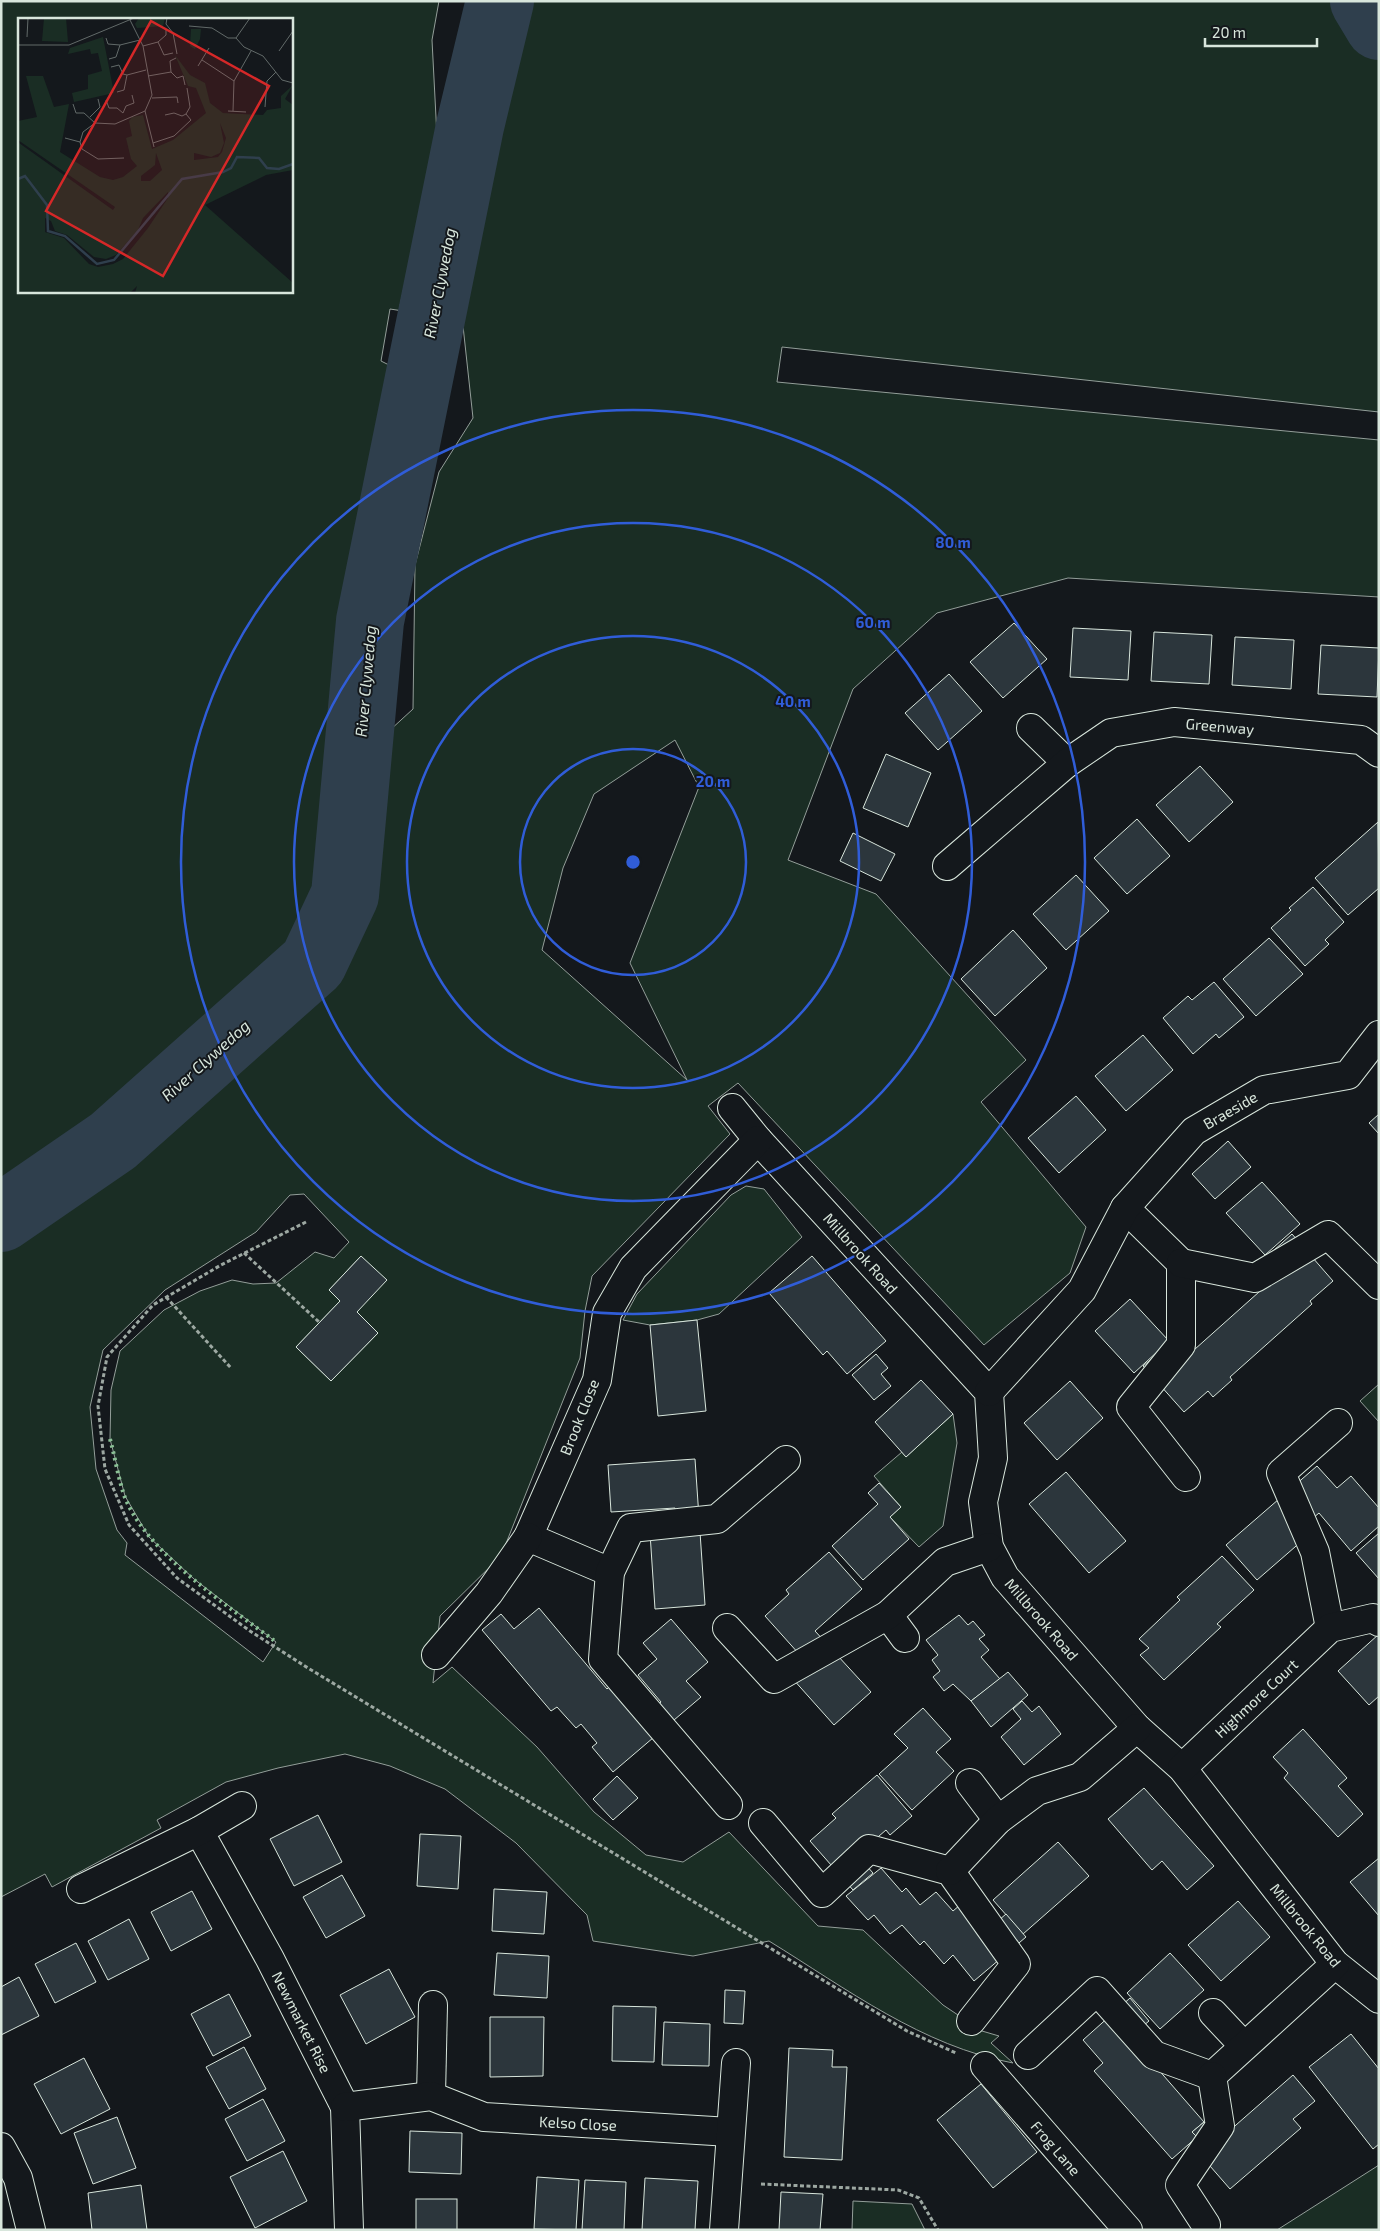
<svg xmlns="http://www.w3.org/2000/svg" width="1380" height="2231" font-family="'Exo 2',sans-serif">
  <rect width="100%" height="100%" fill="#14181c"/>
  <g fill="#1a2d24" stroke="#939e99" fill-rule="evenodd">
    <path d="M1 1H439L432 40 437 137 400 306 403 311 390 309 381 361 391 366 369 466 347 726 348 779 372 781 376 778 389 731 413 709 415 565 439 472 473 418 459 289 523 1H1379V412L782 347 777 382 1379 440V597L1068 578 937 613 853 689 788 860 876 894 1026 1060 981 1102 1086 1227 1070 1273 984 1345 738 1083 708 1106 730 1134 592 1276 585 1311 580 1358 501 1556 440 1616 433 1683 452 1667 537 1747 594 1812 646 1855 683 1862 729 1832 818 1926 863 1930 943 2005 982 2031 999 2036 991 2043 1013 2063C922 2046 847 1989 769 1941L693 1956 593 1941 587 1915 516 1843 445 1789 390 1766 345 1754 278 1768 226 1782 157 1820 161 1828 52 1887 45 1874 1 1897ZM19 19H291V291H19ZM675 740 699 787 630 963 687 1080 542 950 563 868 594 794ZM304 1194 349 1242 334 1258 315 1252 276 1283 253 1284 232 1280 200 1291 164 1310 120 1351 111 1390 110 1439 125 1496 149 1537 194 1579 276 1642 263 1662 125 1555 127 1543 117 1530 96 1469 90 1407 103 1350 165 1290 256 1232 290 1195ZM361 1256 357 1312 378 1333 331 1381 296 1347 340 1301 329 1290Z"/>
    <polygon points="746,1186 764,1189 802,1237 719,1314 697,1320 650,1325 623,1320 637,1294 731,1195"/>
    <polygon points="1379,1384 1379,1422 1360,1401"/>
    <polygon points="953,1414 957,1443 943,1526 919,1547 890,1517 901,1507 874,1476 902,1452 906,1457"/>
    <polygon points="1379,2165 1379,2230 1277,2230"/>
    <polygon points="853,2201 912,2204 925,2230 852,2230"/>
  </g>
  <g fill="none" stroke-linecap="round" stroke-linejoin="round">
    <g stroke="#2f3f4d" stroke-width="68">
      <polyline points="1364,1 1379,26"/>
      <polyline points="1,1218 113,1141 313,963 345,895 370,621 470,126 500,1"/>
    </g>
  </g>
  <g fill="#2c363c" stroke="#d8e6dc">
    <polygon points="1014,623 1047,659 1003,698 970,662"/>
    <polygon points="1073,628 1131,631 1128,680 1070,677"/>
    <polygon points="1154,632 1212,635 1209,684 1151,681"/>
    <polygon points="1235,637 1294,640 1291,689 1232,685"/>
    <polygon points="1321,645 1379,648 1377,697 1318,694"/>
    <polygon points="949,674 982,711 938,750 905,713"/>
    <polygon points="886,754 931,773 908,827 863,808"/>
    <polygon points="1200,766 1233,802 1189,842 1156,805"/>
    <polygon points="1137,819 1170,856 1127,894 1094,858"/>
    <polygon points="1378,822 1379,888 1348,915 1315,878"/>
    <polygon points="853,833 895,854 881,881 840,861"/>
    <polygon points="1076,875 1109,911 1066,950 1033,914"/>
    <polygon points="1313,887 1344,922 1325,940 1329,944 1305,966 1271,928 1291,910 1289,908"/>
    <polygon points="1013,930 1047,968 995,1016 961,979"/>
    <polygon points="1269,938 1303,974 1256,1016 1223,979"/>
    <polygon points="1214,982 1244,1017 1219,1038 1216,1034 1193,1054 1163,1018 1188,996 1192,1000"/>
    <polygon points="1143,1035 1173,1070 1126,1111 1095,1076"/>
    <polygon points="1076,1096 1106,1130 1059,1173 1028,1138"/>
    <polygon points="1379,1114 1379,1134 1369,1123"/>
    <polygon points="1228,1141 1251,1167 1215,1199 1192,1174"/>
    <polygon points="1262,1182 1300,1224 1265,1255 1226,1213"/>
    <polygon points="1292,1234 1333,1281 1310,1301 1312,1304 1230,1377 1232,1380 1213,1397 1208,1391 1184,1412 1143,1366 1162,1350 1176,1366 1287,1267 1273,1251"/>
    <polygon points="361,1256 387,1280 357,1312 378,1333 331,1381 296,1347 340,1301 329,1290"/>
    <polygon points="812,1256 886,1341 847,1374 827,1351 823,1355 769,1293"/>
    <polygon points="1130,1299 1169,1341 1134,1373 1095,1331"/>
    <polygon points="697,1320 706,1411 658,1416 650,1325"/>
    <polygon points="876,1354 888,1368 881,1374 891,1386 874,1400 852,1375"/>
    <polygon points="921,1380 953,1414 906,1457 875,1422"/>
    <polygon points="1070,1381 1103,1418 1057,1460 1024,1423"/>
    <polygon points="695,1459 705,1605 655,1609 650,1533 677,1531 675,1508 611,1512 608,1465"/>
    <polygon points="1317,1466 1337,1488 1351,1476 1379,1508 1379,1526 1351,1551 1319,1513 1313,1518 1303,1540 1257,1580 1226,1545"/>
    <polygon points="1066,1472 1126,1541 1089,1573 1029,1504"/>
    <polygon points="879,1483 901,1507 890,1517 909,1539 863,1580 832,1546 878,1504 868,1493"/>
    <polygon points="1379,1533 1379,1579 1356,1553"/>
    <polygon points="829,1552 862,1589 815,1631 871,1692 834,1725 792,1678 808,1664 765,1616 789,1594 786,1590"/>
    <polygon points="1222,1556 1254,1590 1217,1624 1221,1627 1164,1680 1140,1655 1149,1648 1139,1639 1180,1600 1177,1597"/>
    <polygon points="539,1608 607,1689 611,1685 644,1716 661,1702 638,1675 657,1659 643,1643 671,1619 708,1662 686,1681 701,1697 613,1772 592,1747 597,1743 581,1724 576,1728 557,1707 551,1711 482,1630 501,1614 514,1629"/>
    <polygon points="959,1615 968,1625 973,1621 985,1635 979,1639 989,1650 981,1657 1000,1679 971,1701 953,1684 944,1691 933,1677 940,1671 932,1660 938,1655 926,1640"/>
    <polygon points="1379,1634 1379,1696 1369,1705 1338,1671"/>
    <polygon points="1008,1672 1028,1695 991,1727 971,1701"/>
    <polygon points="1022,1701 1032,1712 1039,1706 1061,1734 1024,1765 1001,1737 1021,1719 1013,1709"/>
    <polygon points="923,1708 951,1739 936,1752 954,1771 912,1810 879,1774 908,1748 894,1734"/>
    <polygon points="1303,1729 1347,1778 1338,1786 1363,1814 1338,1837 1284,1778 1288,1773 1273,1757"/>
    <polygon points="877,1775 912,1816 890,1835 886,1830 857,1855 873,1873 853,1890 810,1841 836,1818 832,1814"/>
    <polygon points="617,1776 638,1798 613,1820 593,1799"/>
    <polygon points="1144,1788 1214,1866 1187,1890 1162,1861 1152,1870 1108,1819"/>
    <polygon points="318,1815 342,1862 294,1886 270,1839"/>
    <polygon points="420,1834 461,1836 458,1889 417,1886"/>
    <polygon points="1058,1842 1089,1876 1023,1934 993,1900"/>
    <polygon points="1379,1858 1379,1916 1350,1882"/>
    <polygon points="881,1868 902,1892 906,1888 920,1905 936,1892 953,1911 960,1905 991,1927 1006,1914 1026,1937 974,1981 953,1955 944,1964 924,1941 920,1945 902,1925 890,1934 874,1915 868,1920 846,1896"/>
    <polygon points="342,1875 365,1916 326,1938 303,1897"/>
    <polygon points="494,1889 547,1892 544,1934 492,1931"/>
    <polygon points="192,1891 212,1929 171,1951 151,1912"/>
    <polygon points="1238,1901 1270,1937 1221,1981 1188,1945"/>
    <polygon points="129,1919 149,1959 108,1980 88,1941"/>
    <polygon points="76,1943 96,1982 55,2003 35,1964"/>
    <polygon points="497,1953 549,1956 547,1998 494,1995"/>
    <polygon points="1170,1953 1204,1990 1160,2029 1127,1993"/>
    <polygon points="389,1969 415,2017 366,2044 340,1995"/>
    <polygon points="19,1977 39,2016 1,2035 1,1987"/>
    <polygon points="725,1990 745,1991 743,2024 724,2023"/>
    <polygon points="229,1994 251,2036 213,2056 191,2014"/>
    <polygon points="1130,1998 1149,2021 1130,2037 1204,2122 1192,2132 1197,2137 1172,2159 1094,2071 1103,2063 1083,2040"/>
    <polygon points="613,2006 656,2007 654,2062 612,2061"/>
    <polygon points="490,2017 544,2017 543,2076 490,2077"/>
    <polygon points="664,2022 710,2024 709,2066 662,2065"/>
    <polygon points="1351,2034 1379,2069 1379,2144 1373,2149 1309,2067"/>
    <polygon points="244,2047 266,2089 229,2109 206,2067"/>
    <polygon points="789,2048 833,2050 832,2067 847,2067 842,2160 784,2157"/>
    <polygon points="84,2058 110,2109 61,2134 34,2084"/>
    <polygon points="1293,2075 1315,2101 1293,2119 1301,2128 1230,2189 1190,2143 1197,2137 1192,2132 1204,2122 1220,2139"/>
    <polygon points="981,2084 1037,2152 993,2188 937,2120"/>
    <polygon points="263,2099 285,2141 247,2161 225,2119"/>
    <polygon points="117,2117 136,2168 93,2184 74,2133"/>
    <polygon points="410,2131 462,2133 461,2174 409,2172"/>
    <polygon points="283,2151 307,2201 255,2228 230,2177"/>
    <polygon points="537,2177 579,2180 576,2230 534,2229"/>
    <polygon points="645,2178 698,2181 695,2230 642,2230"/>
    <polygon points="585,2180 626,2182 624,2230 582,2230"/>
    <polygon points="141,2185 147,2230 92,2230 88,2193"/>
    <polygon points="781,2192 823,2194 820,2230 779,2230"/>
    <rect x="416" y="2199" width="41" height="31"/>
  </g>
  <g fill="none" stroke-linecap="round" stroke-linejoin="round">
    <g stroke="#d8e6dc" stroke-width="30">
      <g id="minor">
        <polyline points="1031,728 1067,763"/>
        <polyline points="947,866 1067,763 1111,733 1174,722 1361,740 1379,753"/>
        <polyline points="732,1108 758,1140 989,1392 993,1458 983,1502 989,1547 1005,1577 1137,1728 1182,1768 1335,1964 1379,1999"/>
        <polyline points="1125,1208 1181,1263"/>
        <polyline points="1181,1263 1181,1345 1131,1407 1186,1477"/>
        <polyline points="1181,1263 1255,1278 1328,1235 1379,1285"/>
        <polyline points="989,1392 1082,1290 1125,1208 1194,1131 1264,1090 1348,1075 1379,1035"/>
        <polyline points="610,1572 528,1537 597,1380 607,1313 633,1268 758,1140"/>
        <polyline points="888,1615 905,1638"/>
        <polyline points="727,1628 774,1679 888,1615 945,1562 989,1547"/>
        <polyline points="1330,1628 1315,1552 1281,1473 1338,1423"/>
        <polyline points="436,1655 489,1593 528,1537"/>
        <polyline points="1182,1768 1330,1628 1373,1618 1379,1622"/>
        <polyline points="970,1783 998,1820"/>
        <polyline points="728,1805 603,1659 610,1572 631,1528 717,1519 786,1460"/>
        <polyline points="763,1823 822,1893 869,1849 950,1871 1016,1964 971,2021"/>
        <polyline points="199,1831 270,1959 345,2107 349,2230"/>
        <polyline points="950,1871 998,1820 1037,1791 1080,1777 1137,1728"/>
        <polyline points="81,1889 199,1831 242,1806"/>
        <polyline points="1213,2013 1244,2046"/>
        <polyline points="1028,2055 1097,1991 1154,2055 1212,2076"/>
        <polyline points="985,2066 1128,2230"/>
        <polyline points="1212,2076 1335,1964"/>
        <polyline points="431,2096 433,2005"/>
        <polyline points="345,2107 431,2096 484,2117 730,2132"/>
        <polyline points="1,2147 18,2178 31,2230"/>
        <polyline points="1206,2225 1180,2185 1220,2126 1212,2076"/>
        <polyline points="724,2230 736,2063"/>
      </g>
    </g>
    <g stroke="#9da8a2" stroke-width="3" stroke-dasharray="4 2.5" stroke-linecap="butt">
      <polyline points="306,1222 221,1265 153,1305 107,1357 98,1406 105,1469 129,1525 177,1578 250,1631 308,1668 907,2031 956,2053"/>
      <polyline points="244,1253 319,1322"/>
      <polyline points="166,1297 231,1368"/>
      <polyline points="761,2184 898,2190 919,2198 938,2230"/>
    </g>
    <use href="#minor" stroke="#14181c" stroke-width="28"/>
    <path stroke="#8ac095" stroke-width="4" stroke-dasharray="2.5 4" stroke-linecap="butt" d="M110 1439C115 1457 118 1477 124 1495 145 1552 228 1606 276 1642"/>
  </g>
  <g fill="none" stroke="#305dd8" stroke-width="2.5">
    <circle cx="633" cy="862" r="113"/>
    <circle cx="633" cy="862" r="226"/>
    <circle cx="633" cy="862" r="339"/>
    <circle cx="633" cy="862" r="452"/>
  </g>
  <g text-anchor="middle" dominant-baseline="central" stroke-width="4" stroke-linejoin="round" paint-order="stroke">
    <g font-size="15" fill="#d8e6dc" stroke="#14181c">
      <text transform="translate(1220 726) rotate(5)">Greenway</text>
      <text transform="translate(1230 1110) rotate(-30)">Braeside</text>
      <text transform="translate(861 1253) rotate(48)">Millbrook Road</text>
      <text transform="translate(579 1417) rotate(-68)">Brook Close</text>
      <text transform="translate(1042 1619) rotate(49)">Millbrook Road</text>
      <text transform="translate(1256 1698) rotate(-43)">Highmore Court</text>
      <text transform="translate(1306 1925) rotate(51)">Millbrook Road</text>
      <text transform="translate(302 2022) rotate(63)">Newmarket Rise</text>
      <text transform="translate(578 2123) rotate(3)">Kelso Close</text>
      <text transform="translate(1056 2148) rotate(49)">Frog Lane</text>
    </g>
    <g font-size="16" font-style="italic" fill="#d8e6dc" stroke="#14181c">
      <text transform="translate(439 283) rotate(-79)">River Clywedog</text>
      <text transform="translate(365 681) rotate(-85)">River Clywedog</text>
      <text transform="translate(205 1060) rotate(-42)">River Clywedog</text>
    </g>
  </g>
  <g transform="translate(18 18)">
    <rect width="275" height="275" fill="#14181c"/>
    <path d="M26 0H48L50 24 24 23ZM121 0H147L145 8 119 10 117 6ZM173 11H183L182 21 177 31 172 28ZM85 19 96 75 56 84 54 75 70 71V57L84 53 80 35 73 36 72 31 50 36 52 30ZM157 37 172 57 187 65 192 85 205 95 245 97 249 92 263 90V78L275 67 267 81 275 87V152L248 157 187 187 275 265V275H117L119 268 112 275H0L1 125 95 192 97 189 0 122V103L19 99 8 58H25L36 89 51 86 42 134 82 159 95 162 105 159 119 148 113 141 108 120 114 118 111 103 114 99 125 97 134 131 155 122 188 95 178 70 170 68ZM202 105 208 120 204 134 200 139 176 142V135L193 139 202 135 206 125ZM138 135 144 152 132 163H123V158L137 147ZM150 174V180L130 210 105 241 95 246 80 249 71 246 46 220 27 214V200L33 203 37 213 49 217 76 239 88 241 98 237 120 212 125 200Z" fill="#1a2d24" fill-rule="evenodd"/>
    <path fill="none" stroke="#2f3f4d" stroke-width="2.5" d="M0 161 7 158 29 187 30 213 47 218 79 246 96 242 164 161 205 154 213 150 219 139 241 140 249 150 261 151 275 146"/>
    <path fill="none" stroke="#626a69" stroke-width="1" d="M149 0 148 6 155 15 159 36M232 0 218 20 226 29 245 38 264 62 275 65M112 2 125 28 134 77 127 93 136 129M171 8 194 10 210 20H218M9 19 10 0M88 20 90 26 102 27 122 22M140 24 146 37 155 35M140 24 148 17V12M0 27H51L116 0M125 28 140 24M261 33 275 13M158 40 152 43 153 54 159 60 165 58 167 67M91 41 98 39 102 27M184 42 216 63M180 48 191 30M93 49 101 47 105 56 109 57M109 57 128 52M130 58 153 54M99 74 106 72 109 57M134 80 159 79 160 85M88 82 91 90H99L105 95M55 86 58 95H66L77 105M247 89 249 63 258 54M210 93 228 94M215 93 216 63 233 33M105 95 108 88 116 85 114 77M147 97 156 95 164 98 168 96 172 89 169 70M72 99 82 89 80 81M47 120 62 124M62 124 65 114 77 105 97 106 127 93M62 124 64 131 80 141 106 140M135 125 156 118 173 102 168 96"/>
    <path fill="#d62828" fill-opacity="0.15" stroke="#d62828" stroke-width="2.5" d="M133 3 251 68 145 258 28 193Z"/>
    <rect width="275" height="275" fill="none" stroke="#d8e6dc" stroke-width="2.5"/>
  </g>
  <circle cx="633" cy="862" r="8" fill="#305dd8" stroke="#14181c" stroke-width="2.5"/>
  <g font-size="15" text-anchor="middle" font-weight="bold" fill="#305dd8" stroke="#14181c" stroke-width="4" stroke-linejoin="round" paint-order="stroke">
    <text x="953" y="548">80 m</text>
    <text x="873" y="628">60 m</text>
    <text x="793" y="707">40 m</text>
    <text x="713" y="787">20 m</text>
  </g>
  <rect width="1380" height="2231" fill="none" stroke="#d8e6dc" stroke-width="5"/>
  <path d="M1205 38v8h112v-8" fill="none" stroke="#d8e6dc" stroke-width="2.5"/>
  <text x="1212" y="38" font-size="15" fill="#d8e6dc" stroke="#14181c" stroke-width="4" paint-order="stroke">20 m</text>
</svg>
